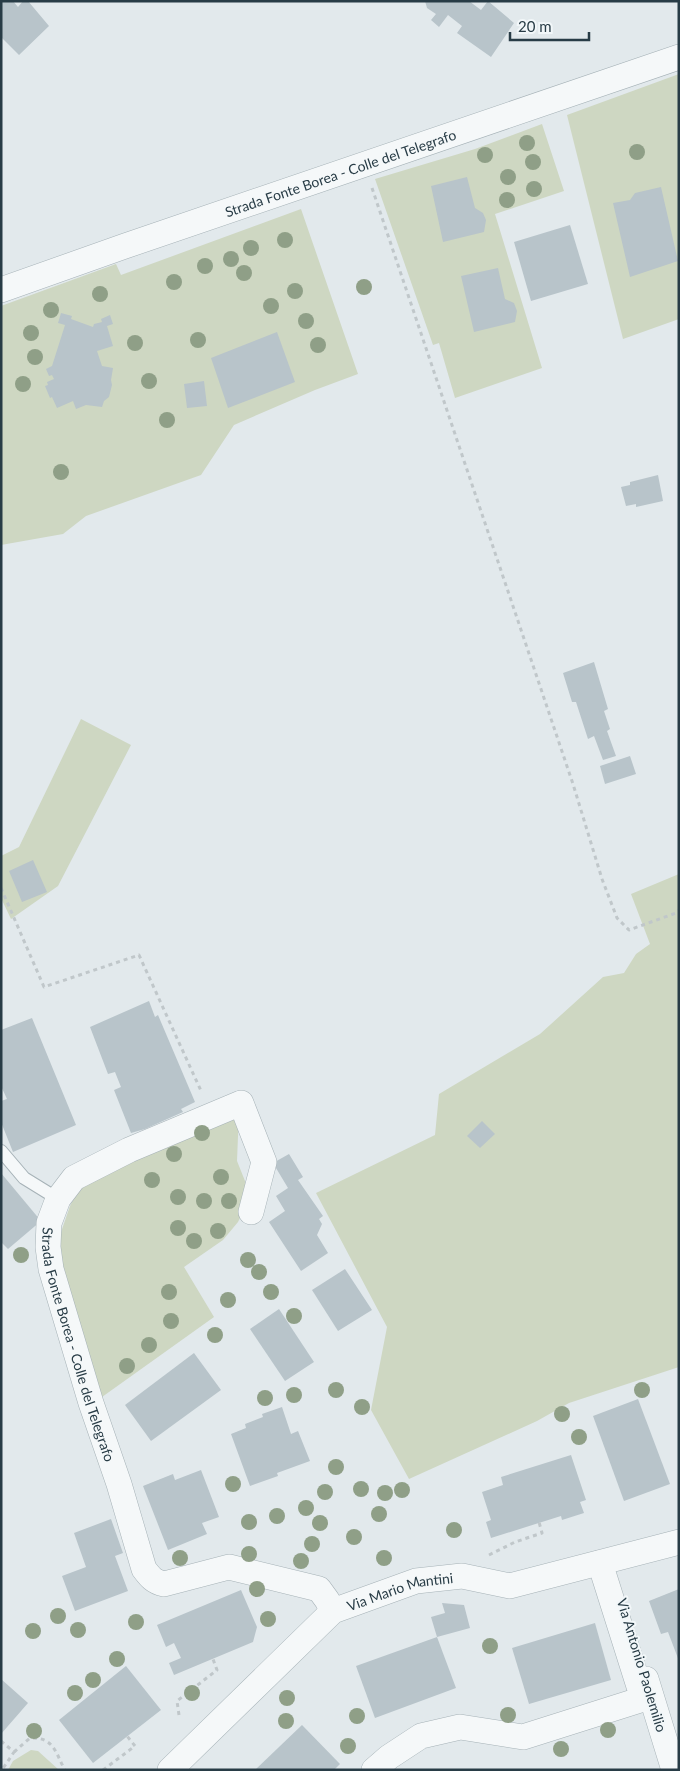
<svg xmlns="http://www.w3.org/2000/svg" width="680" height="1771" font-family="Lato,sans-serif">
  <rect width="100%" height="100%" fill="#e2e9ec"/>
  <g fill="#ced7c2">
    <polygon points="679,74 679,319 623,339 567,115"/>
    <polygon points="542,124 564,191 495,214 542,368 455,398 439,343 433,345 375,179 475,149"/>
    <polygon points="301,209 358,374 315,390 234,425 201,475 86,516 63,534 1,545 1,306 116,264 121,275"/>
    <polygon points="81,719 131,745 58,886 11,919 1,898 1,856 19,847"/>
    <polygon points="679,874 679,1367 569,1403 537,1421 409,1479 371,1410 387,1327 316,1193 435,1135 439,1094 540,1034 603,977 624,973 636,954 650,944 631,894"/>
    <polygon points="239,1111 237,1161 251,1196 238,1222 223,1240 184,1267 214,1317 95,1402 59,1271 60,1235 70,1206 81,1184"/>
    <polygon points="31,1750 38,1751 59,1770 8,1770 13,1761"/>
  </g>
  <g fill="#b8c4ca">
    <polygon points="1,1 13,1 18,7 23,1 28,1 49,26 19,55 1,37"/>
    <polygon points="425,1 469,1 481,10 488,1 514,23 491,57 457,33 462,26 448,15 439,27 431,20 436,14 427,8"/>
    <polygon points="467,177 475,208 483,213 486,220 484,232 443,242 431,186"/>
    <polygon points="661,187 678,261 630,277 613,203 630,200 635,193"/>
    <polygon points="570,225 588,284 531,301 514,242"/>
    <polygon points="498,268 505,299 514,303 517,311 515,322 474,332 461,276"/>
    <polygon points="61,313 72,316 71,319 93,327 94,324 102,322 101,319 110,315 113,324 107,326 113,346 97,351 102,366 113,368 111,380 112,385 109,397 104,401 102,407 86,405 76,409 73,401 57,408 52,397 50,398 45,386 48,385 47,382 54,379 52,375 49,376 46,369 52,366 65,325 58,323"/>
    <polygon points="277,332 295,382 228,408 211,358"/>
    <polygon points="204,381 207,406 187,408 184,384"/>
    <polygon points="658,475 663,501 636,507 636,504 626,506 621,487 630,485 630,482"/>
    <polygon points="594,662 608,709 604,711 610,729 607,731 616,756 603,760 594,736 588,739 576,702 572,702 563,673"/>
    <polygon points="630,756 636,774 605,784 600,766"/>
    <polygon points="33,860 47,892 22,902 9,871"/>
    <polygon points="149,1001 155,1017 158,1015 195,1102 181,1109 183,1112 145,1129 131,1133 114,1090 121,1087 115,1072 108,1074 90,1027"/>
    <polygon points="32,1018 76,1125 13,1152 1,1122 1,1101 7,1099 1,1086 1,1030"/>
    <polygon points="482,1121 495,1134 480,1148 467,1136"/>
    <polygon points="289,1154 303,1177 298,1180 323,1216 319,1219 322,1224 317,1235 328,1253 301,1271 269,1222 285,1211 276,1196 288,1188 273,1163"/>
    <polygon points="1,1173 41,1221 8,1249 1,1242"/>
    <polygon points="345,1269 372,1310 338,1331 312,1290"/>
    <polygon points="279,1309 314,1362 285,1381 250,1329"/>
    <polygon points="194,1353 221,1390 151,1441 125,1405"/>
    <polygon points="638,1399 670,1484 624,1501 593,1416"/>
    <polygon points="282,1407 291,1434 298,1431 310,1461 277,1473 278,1476 250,1486 231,1434 246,1428 245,1424 263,1417 262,1414"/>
    <polygon points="571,1455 586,1500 580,1502 584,1513 562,1520 561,1516 491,1538 486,1522 491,1520 482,1492 503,1485 501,1477"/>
    <polygon points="201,1470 219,1517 202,1523 207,1534 168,1550 143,1486 173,1474 175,1480"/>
    <polygon points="111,1519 123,1553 115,1556 128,1591 75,1611 62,1576 86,1567 74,1533"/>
    <polygon points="679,1589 679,1661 668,1632 661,1634 649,1601"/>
    <polygon points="241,1590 257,1627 253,1642 174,1675 169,1663 181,1658 174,1643 166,1647 157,1625"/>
    <polygon points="442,1603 464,1605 470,1628 437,1637 431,1617 445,1613"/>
    <polygon points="595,1623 611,1680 529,1704 512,1648"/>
    <polygon points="437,1637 456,1688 375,1718 356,1666"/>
    <polygon points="126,1666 161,1710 93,1763 59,1720"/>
    <polygon points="1,1679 28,1703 1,1734"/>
    <polygon points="302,1725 340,1764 334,1770 255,1770"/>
  </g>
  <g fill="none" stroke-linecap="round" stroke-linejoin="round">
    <g stroke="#a6b2b7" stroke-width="14">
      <polyline id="service" points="1,1151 24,1178 58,1199"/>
    </g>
    <g stroke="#a6b2b7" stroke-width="26">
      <g id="minor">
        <path id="s1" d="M1 290 125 246 679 57"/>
        <path id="s2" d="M251 1212 264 1162 241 1103 129 1150 74 1178 58 1199 49 1223 48 1247 51 1269 91 1403 119 1484 144 1569C150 1577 154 1582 164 1584L229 1567 319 1589 327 1600 333 1611"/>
        <polyline points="646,1679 674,1770"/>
        <path id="s3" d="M170 1770 333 1611 416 1581 462 1576 510 1586 679 1542"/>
        <polyline points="374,1770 389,1757 421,1736 460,1727 523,1737 643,1699 600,1563"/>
      </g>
    </g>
    <g stroke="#c0c7ca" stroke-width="3" stroke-dasharray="4 4" stroke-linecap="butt">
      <polyline points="372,188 573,784 602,879 617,918 629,930 676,913 679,910"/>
      <polyline points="1,888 44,987 139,955 202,1093"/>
      <polyline points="489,1555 515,1542 542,1533 539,1522"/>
      <polyline points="179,1715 177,1701 217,1670 213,1659"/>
      <polyline points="1,1741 14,1752 2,1770"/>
      <path d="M14 1752 30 1738C54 1737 55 1752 65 1770"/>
      <polyline points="103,1770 135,1746 127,1736"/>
    </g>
    <use href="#service" stroke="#f5f8f9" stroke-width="12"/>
    <use href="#minor" stroke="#f5f8f9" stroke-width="25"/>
  </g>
  <g fill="#8f9f87">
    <circle cx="527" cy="143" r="8"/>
    <circle cx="637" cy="152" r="8"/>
    <circle cx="485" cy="155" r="8"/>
    <circle cx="533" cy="162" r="8"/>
    <circle cx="508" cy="177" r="8"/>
    <circle cx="534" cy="189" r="8"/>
    <circle cx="507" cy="200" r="8"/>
    <circle cx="285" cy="240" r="8"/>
    <circle cx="251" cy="248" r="8"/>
    <circle cx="231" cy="259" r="8"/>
    <circle cx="205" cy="266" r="8"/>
    <circle cx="244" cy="273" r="8"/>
    <circle cx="174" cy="282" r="8"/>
    <circle cx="364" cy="287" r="8"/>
    <circle cx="295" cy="291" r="8"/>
    <circle cx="100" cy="294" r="8"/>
    <circle cx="271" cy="306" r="8"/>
    <circle cx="51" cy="310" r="8"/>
    <circle cx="306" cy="321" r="8"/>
    <circle cx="31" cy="333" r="8"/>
    <circle cx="198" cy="340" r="8"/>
    <circle cx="135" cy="343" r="8"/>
    <circle cx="318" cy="345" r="8"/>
    <circle cx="35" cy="357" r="8"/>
    <circle cx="149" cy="381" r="8"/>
    <circle cx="23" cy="384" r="8"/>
    <circle cx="167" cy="420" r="8"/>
    <circle cx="61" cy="472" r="8"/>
    <circle cx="202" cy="1133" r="8"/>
    <circle cx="174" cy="1154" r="8"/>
    <circle cx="221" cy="1177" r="8"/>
    <circle cx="152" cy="1180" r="8"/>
    <circle cx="178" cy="1197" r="8"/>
    <circle cx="204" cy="1201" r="8"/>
    <circle cx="229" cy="1201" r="8"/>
    <circle cx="178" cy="1228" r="8"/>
    <circle cx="218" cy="1231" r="8"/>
    <circle cx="194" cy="1241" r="8"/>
    <circle cx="21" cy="1255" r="8"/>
    <circle cx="248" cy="1260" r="8"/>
    <circle cx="259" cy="1272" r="8"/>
    <circle cx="169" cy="1292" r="8"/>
    <circle cx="271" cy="1292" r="8"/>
    <circle cx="228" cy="1300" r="8"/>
    <circle cx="294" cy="1316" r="8"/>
    <circle cx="171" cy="1321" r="8"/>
    <circle cx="215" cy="1335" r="8"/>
    <circle cx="149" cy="1345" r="8"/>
    <circle cx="127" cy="1366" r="8"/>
    <circle cx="336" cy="1390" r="8"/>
    <circle cx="642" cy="1390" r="8"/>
    <circle cx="294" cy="1395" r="8"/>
    <circle cx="265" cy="1398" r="8"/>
    <circle cx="362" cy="1407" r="8"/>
    <circle cx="562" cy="1414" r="8"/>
    <circle cx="579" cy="1437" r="8"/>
    <circle cx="336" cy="1467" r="8"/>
    <circle cx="233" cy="1484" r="8"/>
    <circle cx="361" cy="1489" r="8"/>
    <circle cx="402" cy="1490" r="8"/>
    <circle cx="325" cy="1492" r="8"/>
    <circle cx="385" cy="1493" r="8"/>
    <circle cx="306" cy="1508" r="8"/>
    <circle cx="379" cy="1514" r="8"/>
    <circle cx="277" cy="1516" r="8"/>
    <circle cx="249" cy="1522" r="8"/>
    <circle cx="320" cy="1523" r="8"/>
    <circle cx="454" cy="1530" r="8"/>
    <circle cx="354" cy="1537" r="8"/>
    <circle cx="312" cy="1544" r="8"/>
    <circle cx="249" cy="1554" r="8"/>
    <circle cx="180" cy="1558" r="8"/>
    <circle cx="384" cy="1558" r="8"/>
    <circle cx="301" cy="1561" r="8"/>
    <circle cx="257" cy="1589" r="8"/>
    <circle cx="58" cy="1616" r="8"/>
    <circle cx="268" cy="1619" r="8"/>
    <circle cx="136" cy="1622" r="8"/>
    <circle cx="78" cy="1630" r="8"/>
    <circle cx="33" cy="1631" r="8"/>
    <circle cx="490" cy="1646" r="8"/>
    <circle cx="117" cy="1659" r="8"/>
    <circle cx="93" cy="1680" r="8"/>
    <circle cx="75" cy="1693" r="8"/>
    <circle cx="192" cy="1693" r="8"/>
    <circle cx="287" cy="1698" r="8"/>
    <circle cx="508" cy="1715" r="8"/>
    <circle cx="357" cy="1716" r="8"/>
    <circle cx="286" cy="1721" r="8"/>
    <circle cx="608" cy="1730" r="8"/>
    <circle cx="34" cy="1731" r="8"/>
    <circle cx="348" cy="1746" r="8"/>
    <circle cx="561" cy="1749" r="8"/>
  </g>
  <g text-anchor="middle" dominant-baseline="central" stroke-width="4" stroke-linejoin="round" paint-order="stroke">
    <g font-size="14" fill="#283c46" stroke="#f2f7f9">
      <text stroke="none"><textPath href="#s1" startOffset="359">Strada Fonte Borea - Colle del Telegrafo</textPath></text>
      <text stroke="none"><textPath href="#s2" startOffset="476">Strada Fonte Borea - Colle del Telegrafo</textPath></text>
      <text stroke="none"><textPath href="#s3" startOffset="298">Via Mario Mantini</textPath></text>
      <text transform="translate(642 1665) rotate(73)">Via Antonio Paolemilio</text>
    </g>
  </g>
  <rect width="680" height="1771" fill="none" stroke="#283c46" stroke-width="5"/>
  <path d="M510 32v8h79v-8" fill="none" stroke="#283c46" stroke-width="2.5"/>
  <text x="518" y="32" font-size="15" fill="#283c46" stroke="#f2f7f9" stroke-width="4" paint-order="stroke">20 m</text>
</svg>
